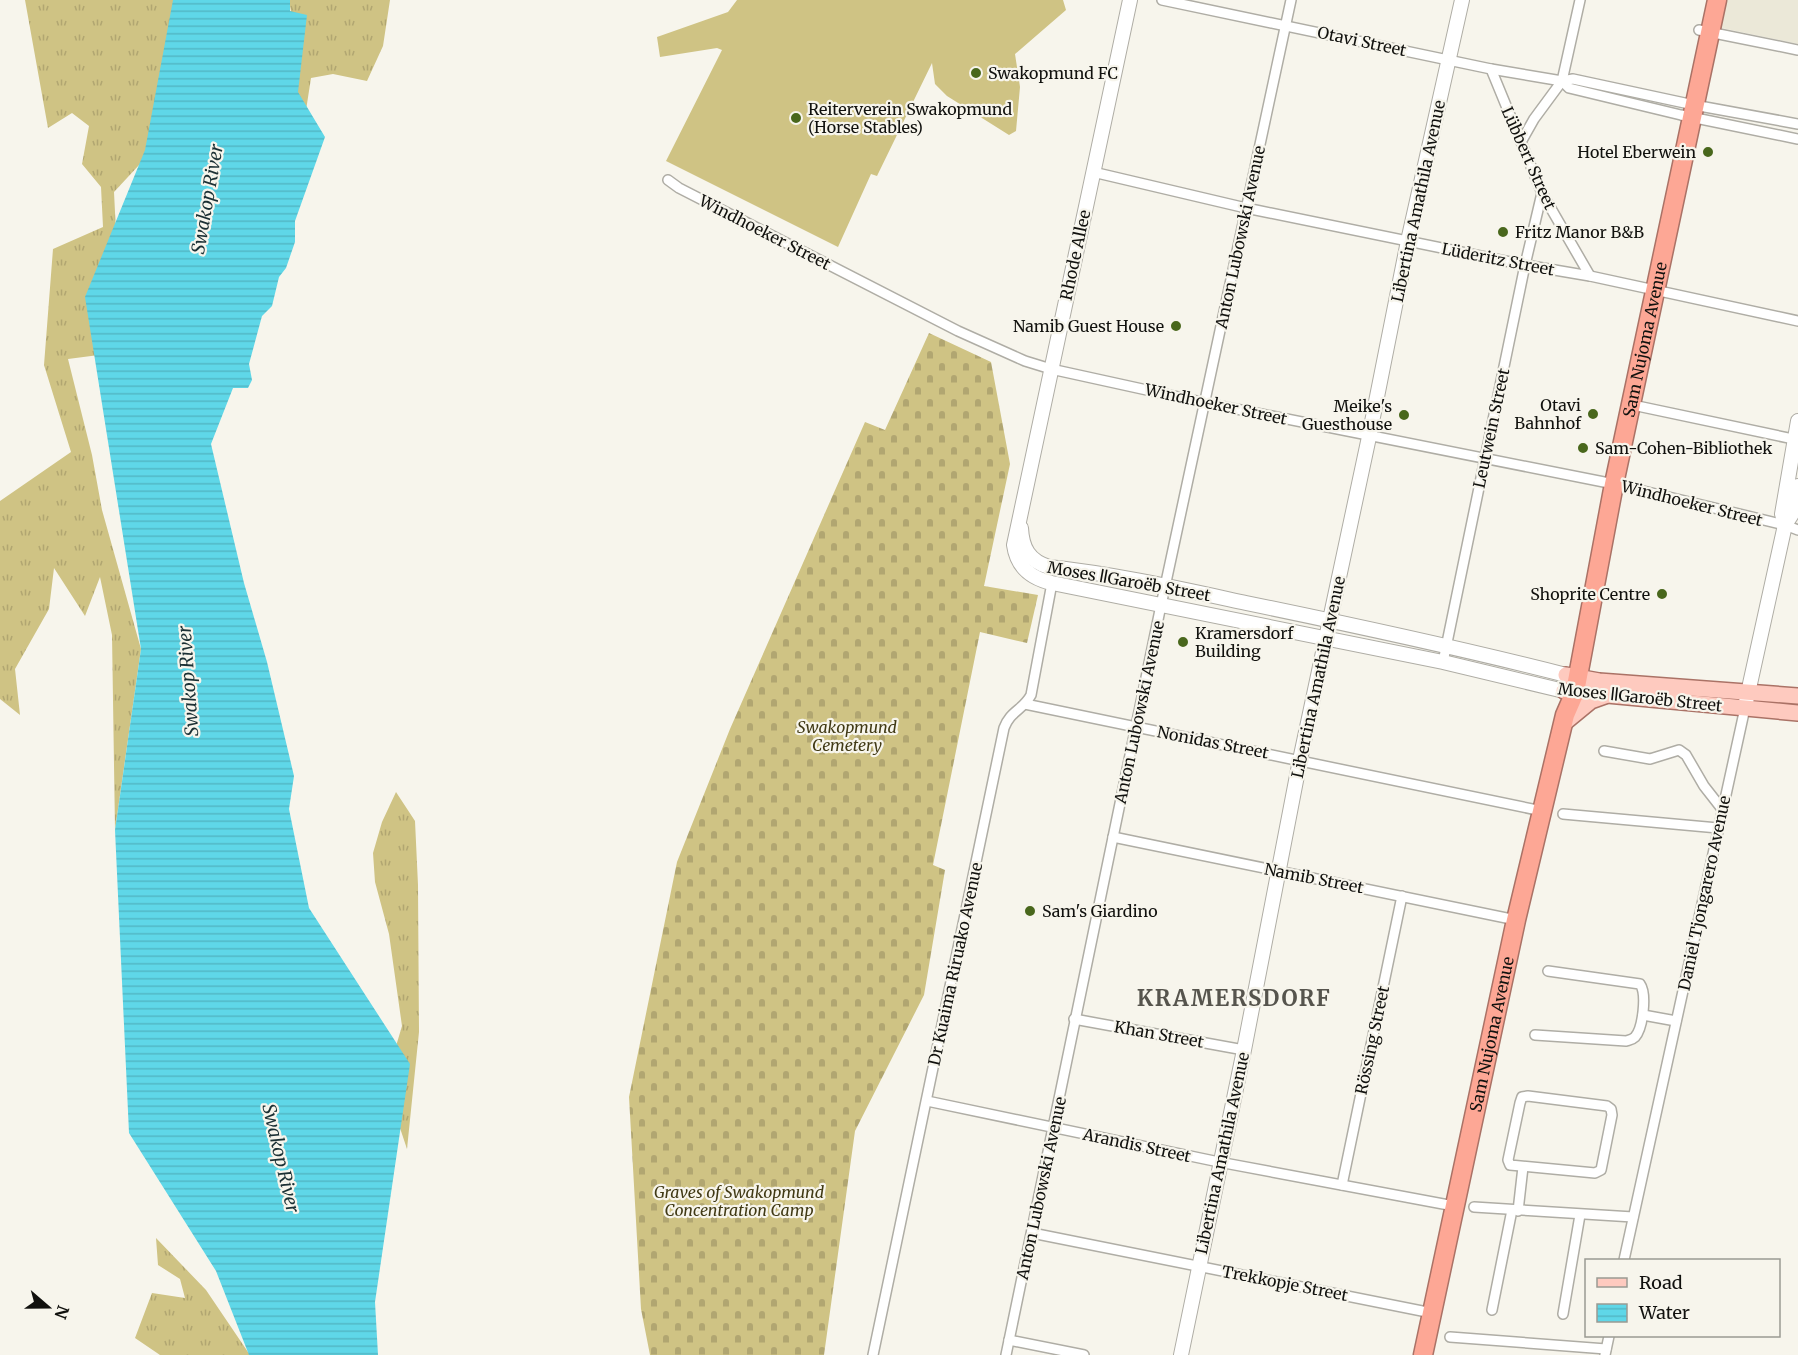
<svg xmlns="http://www.w3.org/2000/svg" width="1798" height="1355" font-family="Merriweather,serif">
  <defs>
    <pattern id="grass-tufts" width="24" height="20" patternUnits="userSpaceOnUse" patternTransform="scale(1.5)"><rect width="24" height="20" fill="#cfc384"/><path d="M3 7l-1-3M5 7V3M7 7l1-3M15 17l-1-3M17 17v-4M19 17l1-3" fill="none" stroke="#b1a671"/></pattern>
    <pattern id="cemetery-stones" width="16" height="16" patternUnits="userSpaceOnUse" patternTransform="scale(1.5)"><rect width="16" height="16" fill="#cfc384"/><path d="M2 7V4a2 2 0 0 1 4 0v3zM10 15v-3a2 2 0 0 1 4 0v3z" fill="#b1a671"/></pattern>
    <pattern id="water-rules" width="6" height="5" patternUnits="userSpaceOnUse" patternTransform="scale(1.5)"><rect width="6" height="5" fill="#5fd7e8"/><path d="M0 2.5h6" fill="none" stroke="#52b8c6"/></pattern>
  </defs>
  <rect width="100%" height="100%" fill="#f7f5ec"/>
  <polygon fill="#ebe8d8" points="1724,0 1798,0 1798,44 1717,27"/>
  <g fill="url(#grass-tufts)">
    <polygon points="25,0 179,0 153,150 114,192 122,352 68,359 92,455 102,510 141,649 115,830 112,635 100,577 85,616 54,568 49,609 15,669 20,715 0,699 0,501 71,452 44,365 53,249 103,227 101,187 82,164 89,126 72,113 48,128"/>
    <polygon points="289,0 390,0 383,46 367,81 333,74 311,78 300,149 294,29"/>
    <polygon points="396,792 415,821 418,885 419,1032 407,1149 393,1107 388,1073 402,1026 389,934 375,882 373,853 382,822"/>
    <polygon points="156,1238 206,1290 250,1355 160,1355 135,1338 152,1293 185,1298 180,1279 158,1265"/>
  </g>
  <polygon fill="url(#cemetery-stones)" points="929,333 991,362 1010,464 984,586 1038,595 1027,643 980,632 933,865 945,870 924,995 855,1131 824,1355 650,1355 641,1309 629,1097 677,862 730,729 865,422 885,430"/>
  <polygon fill="#cfc384" points="737,0 1063,0 1066,10 1015,54 1020,87 1016,131 1009,135 947,96 935,84 932,63 877,176 871,174 838,247 666,161 722,50 717,48 660,57 657,37 728,12"/>
  <polygon fill="url(#water-rules)" points="173,0 290,0 290,11 307,15 298,92 325,137 295,221 295,242 286,268 279,277 272,306 262,316 249,364 252,380 248,388 233,388 211,444 244,583 267,662 294,776 289,809 309,908 410,1064 375,1302 378,1355 249,1355 216,1271 129,1133 115,830 141,649 85,297 145,150"/>
  <g fill="none" stroke-linecap="round" stroke-linejoin="round">
    <g stroke="#afada5" stroke-width="12">
      <g id="street">
        <polyline points="1162,0 1491,69 1562,81 1573,79 1694,105 1798,124"/>
        <polyline points="1699,30 1798,50"/>
        <polyline points="1491,69 1542,193 1590,276"/>
        <polyline points="1562,81 1569,88 1681,115 1798,139"/>
        <polyline points="1521,142 1534,119 1562,81 1580,0"/>
        <polyline points="1093,172 1246,208 1525,265 1590,276 1798,321"/>
        <polyline points="668,180 679,188 958,331 1025,361 1051,369 1206,403 1614,484 1785,525 1798,530"/>
        <polyline points="1628,404 1798,440"/>
        <polyline points="1443,662 1525,265 1542,193"/>
        <polyline points="1025,704 1542,811"/>
        <polyline points="1604,751 1650,759 1679,750 1686,755 1704,786 1722,809"/>
        <polyline points="1563,814 1718,828"/>
        <polyline points="1113,837 1516,920"/>
        <polyline points="1643,1015 1676,1021"/>
        <polyline points="1074,1019 1244,1050"/>
        <path d="M1535 1035 1626 1041C1629 1040 1632 1040 1635 1037 1643 1028 1647 994 1640 984L1548 971"/>
        <polygon points="1528,1096 1607,1106 1611,1109 1612,1115 1601,1170 1595,1173 1510,1165 1508,1160 1520,1103 1522,1097"/>
        <polyline points="927,1101 1219,1162 1454,1206"/>
        <polyline points="1342,1185 1402,896"/>
        <polyline points="1474,1207 1633,1217"/>
        <polyline points="1518,1211 1523,1167"/>
        <polyline points="1032,1233 1432,1313"/>
        <polyline points="1624,1260 1745,708"/>
        <polyline points="1492,1310 1512,1210"/>
        <polyline points="1563,1314 1580,1215"/>
        <polyline points="1450,1337 1606,1349"/>
        <polyline points="1009,1340 1084,1355"/>
        <path d="M873 1355 1004 728C1010 711 1023 710 1031 695L1052 583"/>
        <polyline points="1006,1355 1160,610 1291,0"/>
        <polyline points="1605,1355 1609,1336"/>
      </g>
    </g>
    <g stroke="#afada5" stroke-width="16">
      <g id="secondary">
        <path d="M1130 0 1014 545C1017 567 1030 578 1052 583L1443 662 1564 691"/>
        <polyline points="1785,525 1782,514 1798,421"/>
        <path d="M1021 528C1022 548 1029 561 1049 567 1115 574 1181 589 1246 603 1353 625 1460 648 1566 675"/>
        <polyline points="1746,702 1785,525 1792,514 1798,486"/>
        <polyline points="1181,1355 1244,1050 1300,760 1369,437 1408,241 1462,0"/>
      </g>
    </g>
    <g stroke="#aa7266" stroke-width="18">
      <g id="primary">
        <polyline points="1566,675 1599,681 1798,696"/>
        <polyline points="1564,691 1798,713"/>
        <polyline points="1563,724 1591,701 1605,696"/>
      </g>
    </g>
    <g stroke="#aa7266" stroke-width="21">
      <g id="highway">
        <path id="s1" d="M1423 1355 1516 920 1565 715 1575 692 1614 484 1717 0"/>
      </g>
    </g>
    <use href="#street" stroke="#fff" stroke-width="9"/>
    <use href="#secondary" stroke="#fff" stroke-width="14"/>
    <use href="#primary" stroke="#fecabf" stroke-width="15"/>
    <use href="#highway" stroke="#fda795" stroke-width="18"/>
  </g>
  <g fill="#49671c" stroke="#f7f5ec" stroke-width="2">
    <circle cx="976" cy="73" r="6"/>
    <circle cx="796" cy="118" r="6"/>
    <circle cx="1708" cy="152" r="6"/>
    <circle cx="1503" cy="232" r="6"/>
    <circle cx="1176" cy="326" r="6"/>
    <circle cx="1593" cy="414" r="6"/>
    <circle cx="1404" cy="415" r="6"/>
    <circle cx="1583" cy="448" r="6"/>
    <circle cx="1662" cy="594" r="6"/>
    <circle cx="1183" cy="642" r="6"/>
    <circle cx="1030" cy="911" r="6"/>
  </g>
  <g text-anchor="middle" dominant-baseline="central" stroke-width="4.5" stroke-linejoin="round" paint-order="stroke">
    <g font-size="16" fill="#11110e" stroke="#f7f5ec">
      <text transform="translate(1362 41) rotate(12)">Otavi Street</text>
      <text transform="translate(1529 158) rotate(66)">Lübbert Street</text>
      <text transform="translate(1418 201) rotate(-78)">Libertina Amathila Avenue</text>
      <text transform="translate(765 232) rotate(27)">Windhoeker Street</text>
      <text transform="translate(1240 237) rotate(-78)">Anton Lubowski Avenue</text>
      <text transform="translate(1075 255) rotate(-78)">Rhode Allee</text>
      <text transform="translate(1498 259) rotate(11)">Lüderitz Street</text>
      <text stroke="none"><textPath href="#s1" startOffset="1040">Sam Nujoma Avenue</textPath></text>
      <text transform="translate(1216 404) rotate(12)">Windhoeker Street</text>
      <text transform="translate(1491 428) rotate(-78)">Leutwein Street</text>
      <text transform="translate(1692 503) rotate(14)">Windhoeker Street</text>
      <text transform="translate(1129 581) rotate(10)">Moses ǁGaroëb Street</text>
      <text transform="translate(1318 677) rotate(-78)">Libertina Amathila Avenue</text>
      <text transform="translate(1640 697) rotate(6)">Moses ǁGaroëb Street</text>
      <text transform="translate(1139 712) rotate(-78)">Anton Lubowski Avenue</text>
      <text transform="translate(1213 742) rotate(11)">Nonidas Street</text>
      <text transform="translate(1314 878) rotate(11)">Namib Street</text>
      <text transform="translate(1704 893) rotate(-78)">Daniel Tjongarero Avenue</text>
      <text transform="translate(955 964) rotate(-78)">Dr Kuaima Riruako Avenue</text>
      <text transform="translate(1159 1034) rotate(10)">Khan Street</text>
      <text stroke="none"><textPath href="#s1" startOffset="328">Sam Nujoma Avenue</textPath></text>
      <text transform="translate(1372 1040) rotate(-78)">Rössing Street</text>
      <text transform="translate(1137 1145) rotate(12)">Arandis Street</text>
      <text transform="translate(1222 1153) rotate(-78)">Libertina Amathila Avenue</text>
      <text transform="translate(1041 1188) rotate(-78)">Anton Lubowski Avenue</text>
      <text transform="translate(1285 1283) rotate(11)">Trekkopje Street</text>
    </g>
    <g font-size="16" fill="#11110e" stroke="#f7f5ec" text-anchor="start">
      <text x="988" y="73">Swakopmund FC</text>
      <text x="808" y="109">Reiterverein Swakopmund<tspan x="808" dy="18">(Horse Stables)</tspan></text>
      <text x="1696" y="152" text-anchor="end">Hotel Eberwein</text>
      <text x="1515" y="232">Fritz Manor B&amp;B</text>
      <text x="1164" y="326" text-anchor="end">Namib Guest House</text>
      <text x="1581" y="405" text-anchor="end">Otavi<tspan x="1581" dy="18">Bahnhof</tspan></text>
      <text x="1392" y="406" text-anchor="end">Meike's<tspan x="1392" dy="18">Guesthouse</tspan></text>
      <text x="1595" y="448">Sam-Cohen-Bibliothek</text>
      <text x="1650" y="594" text-anchor="end">Shoprite Centre</text>
      <text x="1195" y="633">Kramersdorf<tspan x="1195" dy="18">Building</tspan></text>
      <text x="1042" y="911">Sam's Giardino</text>
    </g>
    <g font-size="16" font-style="italic" fill="#403914" stroke="#f7f5ec">
      <text x="847" y="727">Swakopmund<tspan x="847" dy="18">Cemetery</tspan></text>
      <text x="739" y="1192">Graves of Swakopmund<tspan x="739" dy="18">Concentration Camp</tspan></text>
    </g>
    <g font-size="18" font-style="italic" fill="#1b3034" stroke="#f7f5ec">
      <text transform="translate(207 199) rotate(-80)">Swakop River</text>
      <text transform="translate(188 681) rotate(-94)">Swakop River</text>
      <text transform="translate(281 1158) rotate(77)">Swakop River</text>
    </g>
    <g font-size="22" font-weight="bold" letter-spacing="1.5" fill="#56544d" stroke="#f7f5ec">
      <text x="1234" y="998">KRAMERSDORF</text>
    </g>
  </g>
  <rect x="1585" y="1259" width="195" height="78" fill="#f7f5ec" stroke="#9b9a93" stroke-width="1.5"/>
  <rect x="1597" y="1278" width="30" height="9" fill="#fecabf" stroke="#9b9a93" stroke-width="1.5"/>
  <text x="1639" y="1289" font-size="18" fill="#11110e">Road</text>
  <rect x="1597" y="1304" width="30" height="18" fill="url(#water-rules)" stroke="#9b9a93" stroke-width="1.5"/>
  <text x="1639" y="1319" font-size="18" fill="#11110e">Water</text>
  <g transform="translate(48 1307) rotate(110)" stroke="#f7f5ec" stroke-width="4.5" paint-order="stroke">
  <path d="M0-4.5L10 22L0 15L-10 22Z" fill="#11110e"/>
  <text y="-9" font-size="16" font-weight="bold" text-anchor="middle" fill="#11110e">N</text>
  </g>
</svg>
